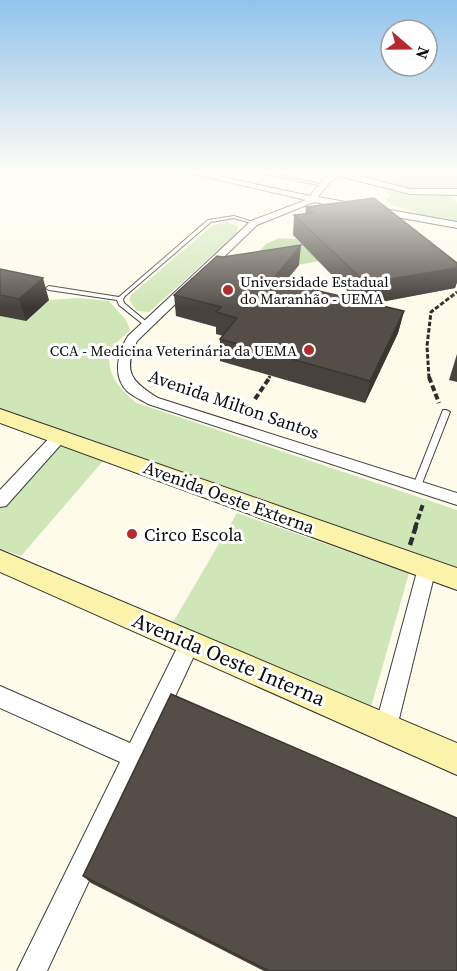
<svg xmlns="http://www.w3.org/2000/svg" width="457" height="971" font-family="'Source Serif 4',serif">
  <rect width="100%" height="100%" fill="#fefbeb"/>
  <g fill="#cfe6b7">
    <polygon points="457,172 457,190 417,192 346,173"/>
    <polygon points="389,191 426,196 449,195 457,203 457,222 415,214 416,212 391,205 385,199 391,195 385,192"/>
    <polygon points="226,222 238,226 237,233 149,312 137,311 129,300 131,295 213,225"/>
    <path d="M78 298 109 301 126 320 130 330C124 336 114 344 111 351 103 371 123 393 137 403L457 510V567L0 408V316L26 321 49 300Z"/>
    <polygon points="60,444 103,461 21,556 0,549 0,508"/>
    <polygon points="237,513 409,573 371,707 172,624"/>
  </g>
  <polygon fill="#b2d697" points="279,238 296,239 320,261 268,270 255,256 266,244"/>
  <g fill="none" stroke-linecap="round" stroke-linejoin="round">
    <g stroke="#3e3e3e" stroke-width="2">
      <g id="lane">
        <polygon points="255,172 263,172 325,185 323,186"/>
        <polygon points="234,216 256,223 254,224 234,218 211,222 125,296 123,299 124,303 148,323 148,325 144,325 119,305 117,300 49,290 46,288 49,286 119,297 208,220"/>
        <polygon points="443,410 446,410 450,412 421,486 420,488 414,488 413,486"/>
      </g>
    </g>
    <g stroke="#3e3e3e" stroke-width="2">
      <g id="street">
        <path d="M184 172H199L310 196C320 183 327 172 344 172L410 189H457V195L410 194 339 176 330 182 318 197 457 222V228L314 202 257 225 137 341C122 372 132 382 158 398L457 493V505L148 404C142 400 132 396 127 391 112 376 118 352 128 336L251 221 306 200Z"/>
        <polygon points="59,432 67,437 64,441 6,506 0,507 0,490 54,433"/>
        <polygon points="427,560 434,562 436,568 397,727 394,735 386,738 378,735 375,727 418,568 420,562"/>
        <polygon points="190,633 197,636 200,643 47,971 17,971 120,762 0,708 0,686 130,743 183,636"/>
      </g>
    </g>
    <g stroke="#2d2d2d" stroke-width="2">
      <g id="secondary">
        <polygon points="0,409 457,568 457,590 0,423"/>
        <polygon points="0,550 457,743 457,775 0,572"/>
      </g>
    </g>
    <g stroke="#2d2d2d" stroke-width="3" stroke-dasharray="4.5 2" stroke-linecap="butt">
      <polyline points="269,378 270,376"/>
      <polyline points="429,378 427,346 431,312 457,292"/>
    </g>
    <g stroke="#2d2d2d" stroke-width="4" stroke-dasharray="6 3" stroke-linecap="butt">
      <polyline points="429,377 439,403"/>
      <polyline points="255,399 270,377"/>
      <polyline points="415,528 423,504"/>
    </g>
    <polyline stroke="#2d2d2d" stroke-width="4.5" stroke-dasharray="8 4" stroke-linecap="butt" points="410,545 416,526"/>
    <use href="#lane" fill="#fff" fill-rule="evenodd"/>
    <use href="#street" fill="#fff" fill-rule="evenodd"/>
    <use href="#secondary" fill="#fbf3a9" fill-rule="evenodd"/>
  </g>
  <g fill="#48423e">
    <polygon points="306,207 457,263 457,282 455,288 371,304 404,311 398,333 365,403 220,361 220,339 223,336 216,334 216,327 176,316 174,295 223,257 299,265 284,283 356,300 293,235 294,215 305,214"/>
    <polygon points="0,269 49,300 26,321 0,316"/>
    <polygon points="457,354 457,382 449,380"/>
    <polygon points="83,876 457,971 264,971 91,883"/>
  </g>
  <g fill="#3b3632">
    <polygon points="301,245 299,265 270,301 272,280"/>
    <polygon points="457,268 457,282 455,288 362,305 366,283"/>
    <polygon points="43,278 49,300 26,321 19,299"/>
    <polygon points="404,311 398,333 365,403 370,381"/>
  </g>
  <g fill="#544d48" stroke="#3b3632" stroke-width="1.5">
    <polygon points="374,198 457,263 457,268 366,283 294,215 313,213 306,207"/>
    <polygon points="301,245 272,280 404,311 370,381 220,339 237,318 216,312 221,307 174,295 217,256 223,257"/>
    <polygon points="0,269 43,278 19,299 0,295"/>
    <polygon points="171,694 457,818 457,971 269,971 83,876"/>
  </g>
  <linearGradient id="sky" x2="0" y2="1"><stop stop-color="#92c3ec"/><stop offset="0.56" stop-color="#fffdf6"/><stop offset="1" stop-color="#fffdf6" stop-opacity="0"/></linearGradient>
  <rect width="457" height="308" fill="url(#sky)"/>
  <g fill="#b42b2f" stroke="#fff" stroke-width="2">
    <circle cx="228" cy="290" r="6"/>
    <circle cx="309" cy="350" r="6"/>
    <circle cx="132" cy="534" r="6"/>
  </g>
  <g text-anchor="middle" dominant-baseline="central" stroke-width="6" stroke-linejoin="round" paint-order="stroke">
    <g font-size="15" fill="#0b0b0b" stroke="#fff" text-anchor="start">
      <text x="240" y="281">Universidade Estadual<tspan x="240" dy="17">do Maranhão - UEMA</tspan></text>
      <text x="297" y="350" text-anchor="end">CCA - Medicina Veterinária da UEMA</text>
    </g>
    <g font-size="18" fill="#0b0b0b" stroke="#fff">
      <text transform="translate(234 404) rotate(19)">Avenida Milton Santos</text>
      <text transform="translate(229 497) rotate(20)">Avenida Oeste Externa</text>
    </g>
    <g font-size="18" fill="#0b0b0b" stroke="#fff" text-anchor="start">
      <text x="144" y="534">Circo Escola</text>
    </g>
    <g font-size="21" fill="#0b0b0b" stroke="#fff">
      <text transform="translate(229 659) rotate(23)">Avenida Oeste Interna</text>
    </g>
  </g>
  <g transform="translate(409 48) rotate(110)"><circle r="28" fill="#ffffff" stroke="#9d9d9d" stroke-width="1.5"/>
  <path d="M0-4.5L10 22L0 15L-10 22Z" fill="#b42b2f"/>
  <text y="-9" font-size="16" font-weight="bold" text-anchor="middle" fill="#0b0b0b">N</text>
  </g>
</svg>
